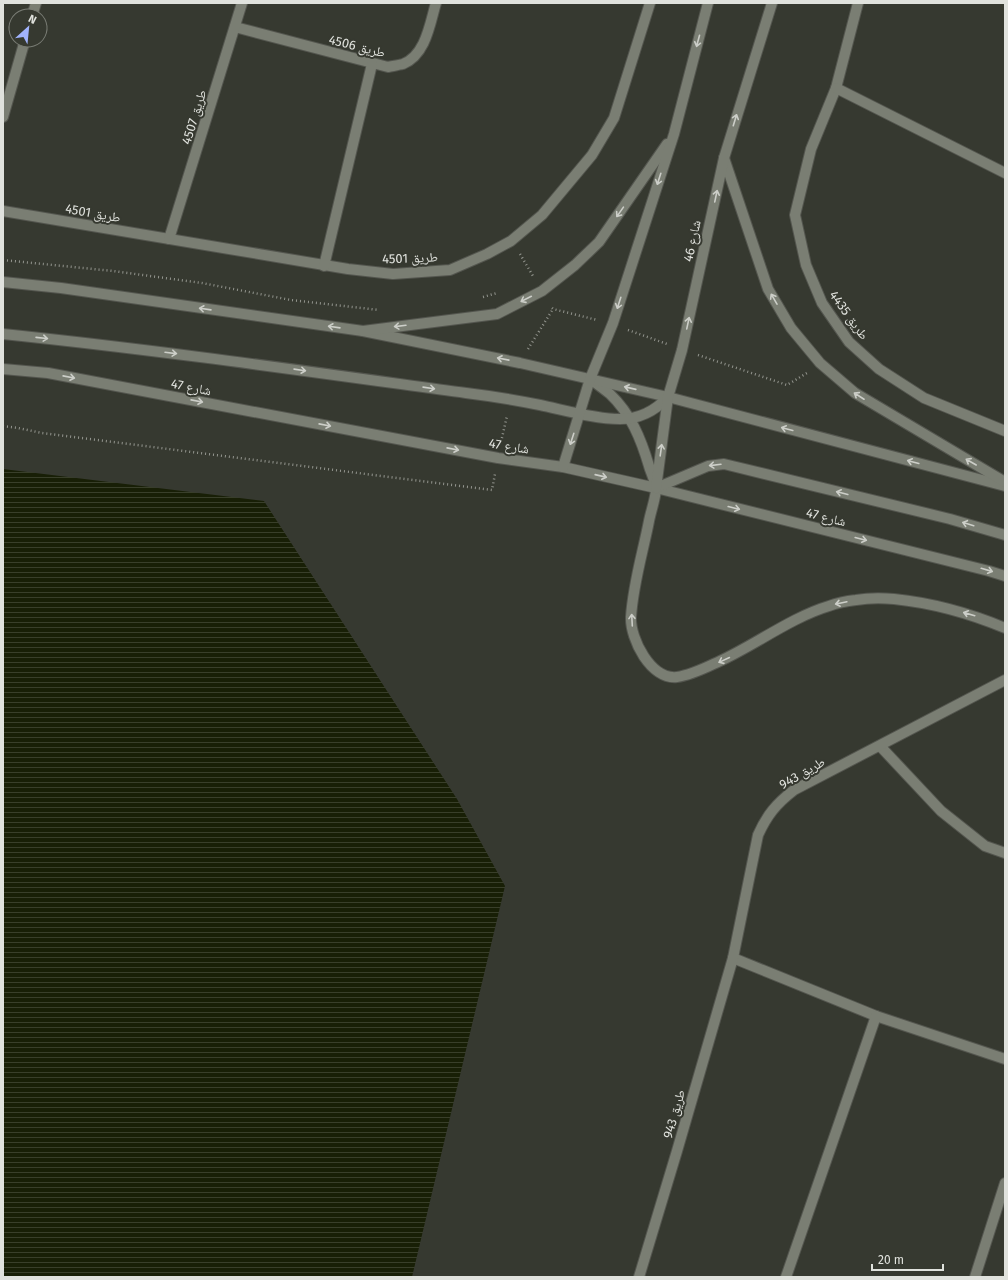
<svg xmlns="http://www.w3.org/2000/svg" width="1008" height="1280" font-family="'Fira Sans','Noto Naskh Arabic',sans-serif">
  <defs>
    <pattern id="water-rules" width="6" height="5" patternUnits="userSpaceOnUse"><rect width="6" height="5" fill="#181f06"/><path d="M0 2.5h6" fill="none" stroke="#393f2a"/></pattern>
  </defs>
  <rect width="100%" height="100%" fill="#363930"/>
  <polygon fill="url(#water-rules)" points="3,469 264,501 457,799 505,886 412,1277 3,1277"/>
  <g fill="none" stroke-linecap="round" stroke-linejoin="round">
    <g stroke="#54564f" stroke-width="12">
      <g id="minor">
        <polyline points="858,3 836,88 811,149 795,215 806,265 822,303 849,342 879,369 924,398 1005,431"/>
        <polyline points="32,16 36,3"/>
        <path d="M235 27 388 67C393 66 399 65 403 64 426 55 430 23 436 3"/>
        <polyline points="836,88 1005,173"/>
        <polyline points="3,117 25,40"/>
        <polyline points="3,211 348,269 393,274 450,270 487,254 511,241 542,215 592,155 614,118 650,3"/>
        <polyline points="169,239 242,3"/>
        <polyline points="324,266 372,64"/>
        <path d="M590 379C597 384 604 389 610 394 631 414 641 439 649 466 651 473 656 483 656 490 655 500 651 511 649 521 643 552 633 584 631 617 630 639 651 680 677 677 692 675 707 667 720 661 755 645 792 617 829 606 837 603 847 601 856 600 868 598 882 598 894 599 933 603 969 613 1005 628"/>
        <polyline points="880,746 941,811 985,846 1005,853"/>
        <polyline points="733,958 876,1016 1005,1059"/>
        <path d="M639 1277 677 1151 733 958 758 835C767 815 776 804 794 790L1005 680"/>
        <polyline points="786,1277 876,1016"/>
        <polyline points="975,1277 1005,1183"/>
      </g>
    </g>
    <g stroke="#54564f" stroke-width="12">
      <g id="tertiary">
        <polyline points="3,282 61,288 363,331 520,363 668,397 1005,486"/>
        <polyline points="3,369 48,373 498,458 563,467 656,488 989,571 1005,576"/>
        <polyline points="656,488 708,466 724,464 950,519 1005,535"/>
      </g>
    </g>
    <g stroke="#54564f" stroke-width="12">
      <g id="secondary">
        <polyline points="724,158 768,289 791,328 820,363 855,393 1005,482"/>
        <polyline points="363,331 497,314 542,291 575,265 599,242 667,144"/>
        <path d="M3 334C158 350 312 372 466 393 491 396 515 400 540 405 564 410 595 419 620 419 640 419 655 411 668 397"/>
        <polyline points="563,467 590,379 613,323 674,134 708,3"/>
        <polyline points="656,488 668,397 682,350 724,158 772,3"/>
      </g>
    </g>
    <g stroke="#93958e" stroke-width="2.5" stroke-dasharray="1 3" stroke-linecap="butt">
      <polyline points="520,254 533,276"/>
      <polyline points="3,260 113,271 202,283 291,300 379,310"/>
      <polyline points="483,297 497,293"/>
      <polyline points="552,308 553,309 597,320"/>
      <polyline points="628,330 667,344"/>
      <polyline points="528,349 553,309"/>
      <polyline points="698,355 787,385 807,373"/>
      <polyline points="3,426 18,428 42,433 492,490 495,474"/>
      <polyline points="501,442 507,416"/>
    </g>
    <use href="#minor" stroke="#7a7e73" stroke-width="10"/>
    <use href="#tertiary" stroke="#7a7e73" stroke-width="10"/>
    <use href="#secondary" stroke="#7a7e73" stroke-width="10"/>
  </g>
  <defs><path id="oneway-shaft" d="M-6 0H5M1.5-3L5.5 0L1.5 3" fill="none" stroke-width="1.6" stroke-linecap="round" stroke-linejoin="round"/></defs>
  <g stroke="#cccec8">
    <use href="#oneway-shaft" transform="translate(698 41) rotate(105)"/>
    <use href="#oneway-shaft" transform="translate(735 120) rotate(-73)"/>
    <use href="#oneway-shaft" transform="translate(659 179) rotate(108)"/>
    <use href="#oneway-shaft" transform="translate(716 196) rotate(-78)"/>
    <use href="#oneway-shaft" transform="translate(620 212) rotate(125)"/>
    <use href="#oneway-shaft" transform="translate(526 299) rotate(153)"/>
    <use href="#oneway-shaft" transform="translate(774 299) rotate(-120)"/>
    <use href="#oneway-shaft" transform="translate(619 303) rotate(108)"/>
    <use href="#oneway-shaft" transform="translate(205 309) rotate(-172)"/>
    <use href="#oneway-shaft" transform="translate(688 323) rotate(-78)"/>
    <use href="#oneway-shaft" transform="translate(400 326) rotate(173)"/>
    <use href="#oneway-shaft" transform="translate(334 327) rotate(-172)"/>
    <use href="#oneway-shaft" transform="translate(42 338) rotate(6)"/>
    <use href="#oneway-shaft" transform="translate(171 353) rotate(7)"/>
    <use href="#oneway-shaft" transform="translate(503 359) rotate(-169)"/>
    <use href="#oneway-shaft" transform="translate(300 370) rotate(8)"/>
    <use href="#oneway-shaft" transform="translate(69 377) rotate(11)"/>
    <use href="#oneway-shaft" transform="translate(429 388) rotate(8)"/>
    <use href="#oneway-shaft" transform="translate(630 388) rotate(-167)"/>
    <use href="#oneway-shaft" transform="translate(859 396) rotate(-147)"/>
    <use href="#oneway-shaft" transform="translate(197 401) rotate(11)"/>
    <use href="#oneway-shaft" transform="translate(325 425) rotate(11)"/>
    <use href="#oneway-shaft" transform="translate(787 429) rotate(-165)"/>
    <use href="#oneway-shaft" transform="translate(572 439) rotate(108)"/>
    <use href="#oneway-shaft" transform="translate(453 449) rotate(11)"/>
    <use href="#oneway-shaft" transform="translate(661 450) rotate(-82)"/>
    <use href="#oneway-shaft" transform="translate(913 462) rotate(-165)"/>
    <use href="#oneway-shaft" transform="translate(971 462) rotate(-150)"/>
    <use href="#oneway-shaft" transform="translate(715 465) rotate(173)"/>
    <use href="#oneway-shaft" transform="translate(601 476) rotate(13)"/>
    <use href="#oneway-shaft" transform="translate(842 493) rotate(-166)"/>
    <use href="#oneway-shaft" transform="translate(734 508) rotate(14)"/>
    <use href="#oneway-shaft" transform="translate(968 524) rotate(-163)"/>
    <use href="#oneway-shaft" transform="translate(861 539) rotate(14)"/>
    <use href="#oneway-shaft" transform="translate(987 570) rotate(16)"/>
    <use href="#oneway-shaft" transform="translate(841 603) rotate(168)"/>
    <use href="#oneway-shaft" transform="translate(969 614) rotate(-164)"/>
    <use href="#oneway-shaft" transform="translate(632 620) rotate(-93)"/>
    <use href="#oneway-shaft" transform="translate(724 660) rotate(155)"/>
  </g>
  <g text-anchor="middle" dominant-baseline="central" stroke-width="4" stroke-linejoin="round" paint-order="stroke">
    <g font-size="13" fill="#e0e2dd" stroke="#363930">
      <text transform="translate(357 46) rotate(14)">طريق 4506</text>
      <text transform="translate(194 117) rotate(-73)">طريق 4507</text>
      <text transform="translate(93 213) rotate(10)">طريق 4501</text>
      <text transform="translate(692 241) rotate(-78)">شارع 46</text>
      <text transform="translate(410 258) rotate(-2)">طريق 4501</text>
      <text transform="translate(849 315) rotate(54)">طريق 4435</text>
      <text transform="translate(191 387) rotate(11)">شارع 47</text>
      <text transform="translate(509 446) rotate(9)">شارع 47</text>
      <text transform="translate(826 517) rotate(14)">شارع 47</text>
      <text transform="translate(802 773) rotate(-30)">طريق 943</text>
      <text transform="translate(674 1114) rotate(-74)">طريق 943</text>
    </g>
  </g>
  <rect width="1008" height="1280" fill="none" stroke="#e0e2dd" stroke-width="8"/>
  <g transform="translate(28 28) rotate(27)"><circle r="19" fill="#363930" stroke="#7a7d75"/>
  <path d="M0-3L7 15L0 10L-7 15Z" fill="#a1b3fd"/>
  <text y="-6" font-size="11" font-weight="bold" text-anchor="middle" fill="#e0e2dd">N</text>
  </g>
  <path d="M872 1264v6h71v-6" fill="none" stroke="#e0e2dd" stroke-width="2"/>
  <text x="878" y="1264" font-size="12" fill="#e0e2dd" stroke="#363930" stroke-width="3" paint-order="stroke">20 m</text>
</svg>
